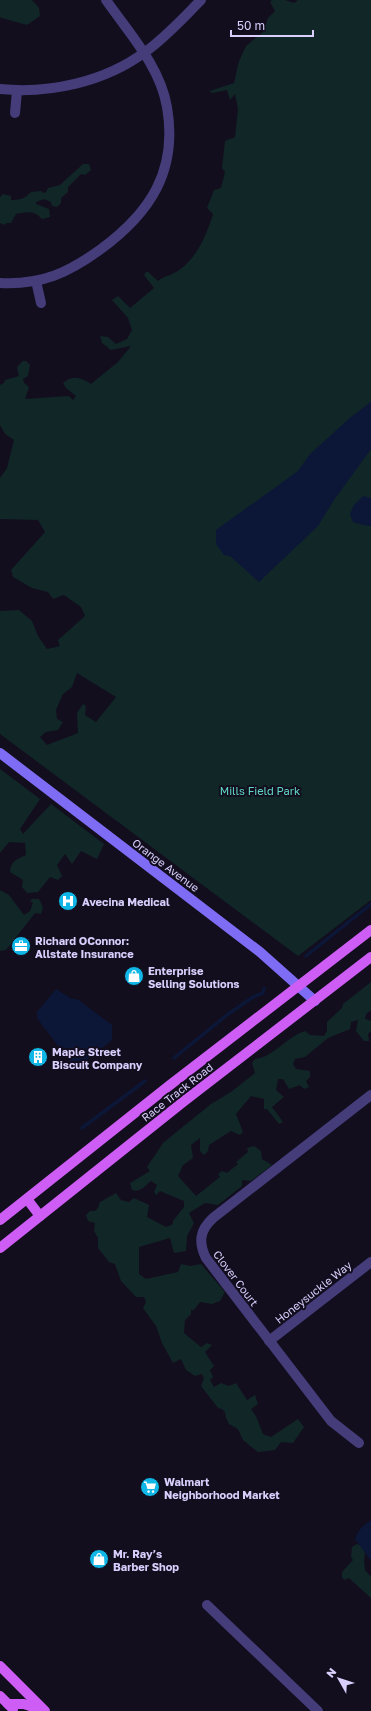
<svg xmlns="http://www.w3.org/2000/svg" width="371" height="1711" font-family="'Golos Text',sans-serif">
  <rect width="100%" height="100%" fill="#120e1e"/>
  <g fill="#112627" fill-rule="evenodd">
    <polygon points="0,0 32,0 39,8 40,16 27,25 2,18 0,17"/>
    <path d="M272 0H285L294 3 298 0H371V900L298 956 0 734V611L19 610 32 621 38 636 47 649 60 646 58 640 85 616 81 607 64 595 53 599 48 592 32 588 13 577 11 570 45 532 38 520 0 519V478L7 468 14 440 5 434 0 425V385L4 383 5 380 19 376 17 367 23 361H26L30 365 28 376 23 379 24 383 29 387 25 399 69 396 73 400 76 396 66 388 63 383C73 375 80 377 91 384L118 362 131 346 111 350 102 343 100 336 108 337 116 344 127 339 132 330 128 318 112 300 118 296 130 308 154 288 144 275 147 271 158 281C164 276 166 277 172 274 195 263 206 237 213 214L207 208 214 190 221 188 225 172 222 168 225 141 235 137 238 109 235 94 230 100 227 90 212 93 210 91 234 83 239 61 246 46 263 32 268 18 275 11 270 2ZM77 673 116 697 96 722 85 715 86 706 83 704 77 713 78 733 47 745 40 737 46 732 58 730 63 722 57 719 56 710 63 694 72 687Z"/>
    <path d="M83 164H89L91 170 85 175 81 174 68 187V192L61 198V203L57 207 52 206 51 202 44 199 36 202V204L49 209 50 217 42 219C34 210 27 212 16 214L11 223H6L5 225 0 223V197L3 194 11 196V200C19 200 25 199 31 192L41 191 44 193 46 192 48 188 60 185Z"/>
    <path d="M0 769 40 799 20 829 23 834 51 804 104 844 97 859 81 851 72 864 65 854 57 865 62 876 58 880 50 877 38 892 27 893 22 887 23 880 10 872C11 861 17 859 26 855L25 843 9 842 0 853Z"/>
    <polygon points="0,890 9,895 24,915 30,911 33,903 30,901 32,899 39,899 43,907 41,914 35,913 6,950 0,951"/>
    <path d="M371 982V1010L366 1014 365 1019 371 1021V1031L368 1034 369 1041H364L356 1031 358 1020 351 1022 350 1029 328 1038 305 1057 295 1059 293 1064 296 1069 310 1071V1077L306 1081 309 1087 304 1089 300 1085 289 1089 283 1079H278L276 1090 284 1097 272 1107 283 1122 279 1124 267 1109H264V1099L251 1096 236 1114 243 1132 240 1135 231 1131 209 1145 208 1151 204 1155 200 1151V1138L191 1145 193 1158 183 1165 178 1176 196 1196 220 1177 218 1174 222 1171 227 1173 238 1164 236 1162 248 1152 247 1148 254 1146 261 1151 262 1159 272 1165 251 1181 242 1180V1186L218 1205 205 1203 189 1213 194 1223 187 1236 186 1251 174 1253 170 1238 139 1247V1274L146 1279 178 1272 181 1264 190 1266 201 1264 225 1292 220 1301 212 1304 200 1302 194 1310H191V1314L185 1320 184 1333 201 1347 207 1343 212 1345 205 1352 214 1366 210 1370 213 1377 210 1380 214 1387 221 1383 229 1386 236 1383 247 1400 255 1395 258 1404 251 1409 256 1416 263 1434 271 1437 298 1419 304 1427 293 1443 281 1442 275 1450 258 1452 243 1440 238 1429 229 1424 226 1418 225 1412 222 1409 218 1408 201 1386 204 1378 202 1374 195 1376 186 1370 181 1359 173 1363 162 1343 156 1326 143 1308 146 1302 144 1297H136L121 1281 115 1264 109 1262 98 1248V1238L94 1231 95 1223 88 1221 86 1215 90 1211H95L98 1208 100 1202 116 1193 121 1200 129 1202 134 1198 149 1205 147 1217 166 1227 173 1224V1221L184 1207V1201L160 1191 156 1195 154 1192 157 1185 151 1181C145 1186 140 1193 132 1190L130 1183 150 1171 147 1167 163 1143 211 1104 231 1092 255 1073 252 1063 255 1059C274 1057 286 1037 305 1031L310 1035 324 1036 327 1031V1022L342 1008 343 1004Z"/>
    <polygon points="357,1544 362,1546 365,1552 364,1561 365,1570 371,1577 371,1598 349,1578 344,1580 342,1577 342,1572 353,1560 351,1557 352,1547"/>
  </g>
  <g fill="#0c1738">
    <polygon points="371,402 371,449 334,500 318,526 259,582 230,556 224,555 216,544 216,530 298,471 310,454 351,417"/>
    <polygon points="363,496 371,498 371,526 363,525 353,522 350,514 354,505"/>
    <polygon points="56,989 72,999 77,999 112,1025 112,1040 84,1062 75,1061 70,1062 37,1018 37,1012"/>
    <path d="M371 1520V1561L355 1539C358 1530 363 1526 371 1520Z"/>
  </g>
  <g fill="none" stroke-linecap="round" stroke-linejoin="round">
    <g stroke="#0c1738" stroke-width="3.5">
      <polyline points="306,956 371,904"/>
      <polyline points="174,1058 227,1015 253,997 263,993 264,988"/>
      <polyline points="82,1128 145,1081"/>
    </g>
    <g stroke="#453c7a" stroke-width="10">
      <path d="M0 89C49 94 105 82 145 52 166 37 183 18 201 0"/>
      <polyline points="15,113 17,91"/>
      <polyline points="36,281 41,303"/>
      <path d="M0 283C42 285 68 273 101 249 150 213 178 171 167 107 160 66 129 33 106 0"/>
      <polyline points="269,1341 371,1262"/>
      <path d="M359 1443 331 1421 206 1258C198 1242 200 1230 213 1218L371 1095"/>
      <polyline points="207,1605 318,1711"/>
    </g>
    <polyline stroke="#7f6cf5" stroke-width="10" points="0,753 260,952 315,1001"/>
    <g stroke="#cd5df4" stroke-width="10">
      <polyline points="27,1199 40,1216"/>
      <polyline points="0,1220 170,1085 371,930"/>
      <polyline points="0,1248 183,1102 371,957"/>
      <polyline points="0,1666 45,1711"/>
      <polyline points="0,1696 13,1709"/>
      <polyline points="8,1704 24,1704 42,1710"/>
    </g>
  </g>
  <defs>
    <g id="hospital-disc" transform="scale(1)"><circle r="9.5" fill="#10b7e6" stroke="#120e1e"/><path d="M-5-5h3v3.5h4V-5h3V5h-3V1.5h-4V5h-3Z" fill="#fff"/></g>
    <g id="office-disc" transform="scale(1)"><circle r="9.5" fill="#10b7e6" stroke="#120e1e"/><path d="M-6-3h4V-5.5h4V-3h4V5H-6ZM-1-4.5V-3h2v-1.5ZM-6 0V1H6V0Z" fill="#fff"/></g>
    <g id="shop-disc" transform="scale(1)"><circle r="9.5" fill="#10b7e6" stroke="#120e1e"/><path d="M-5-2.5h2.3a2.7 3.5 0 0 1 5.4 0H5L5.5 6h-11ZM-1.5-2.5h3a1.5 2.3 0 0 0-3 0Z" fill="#fff"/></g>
    <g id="building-disc" transform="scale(1)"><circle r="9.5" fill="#10b7e6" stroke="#120e1e"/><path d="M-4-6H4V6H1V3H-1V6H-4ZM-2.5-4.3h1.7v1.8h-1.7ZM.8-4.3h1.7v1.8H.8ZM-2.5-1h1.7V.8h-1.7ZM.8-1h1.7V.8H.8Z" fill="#fff"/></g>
    <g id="supermarket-disc" transform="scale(1)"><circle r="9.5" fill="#10b7e6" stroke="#120e1e"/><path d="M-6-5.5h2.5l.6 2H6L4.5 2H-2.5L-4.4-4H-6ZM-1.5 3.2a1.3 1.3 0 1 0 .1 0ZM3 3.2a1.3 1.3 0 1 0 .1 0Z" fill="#fff"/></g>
  </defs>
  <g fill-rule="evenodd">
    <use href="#hospital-disc" x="68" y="901"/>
    <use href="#office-disc" x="21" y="946"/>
    <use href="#shop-disc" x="134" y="976"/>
    <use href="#building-disc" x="38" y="1057"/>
    <use href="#supermarket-disc" x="150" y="1487"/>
    <use href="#shop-disc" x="99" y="1559"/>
  </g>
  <g text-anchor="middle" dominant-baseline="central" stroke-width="4" stroke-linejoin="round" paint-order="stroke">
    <g font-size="11" fill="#60d6c6" stroke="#120e1e">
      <text x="260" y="790">Mills Field Park</text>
    </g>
    <g font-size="11" fill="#d9cefc" stroke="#120e1e">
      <text transform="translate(166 865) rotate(37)">Orange Avenue</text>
      <text transform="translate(177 1092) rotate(-38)">Race Track Road</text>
      <text transform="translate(236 1278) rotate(53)">Clover Court</text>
      <text transform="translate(313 1292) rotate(-38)">Honeysuckle Way</text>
    </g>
    <g font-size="11" font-weight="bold" fill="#d9cefc" stroke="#120e1e" text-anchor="start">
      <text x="82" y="901">Avecina Medical</text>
      <text x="35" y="940">Richard OConnor:<tspan x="35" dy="13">Allstate Insurance</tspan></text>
      <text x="148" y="970">Enterprise<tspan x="148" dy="13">Selling Solutions</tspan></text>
      <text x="52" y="1051">Maple Street<tspan x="52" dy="13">Biscuit Company</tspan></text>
      <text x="164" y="1481">Walmart<tspan x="164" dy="13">Neighborhood Market</tspan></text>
      <text x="113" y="1553">Mr. Ray’s<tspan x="113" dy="13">Barber Shop</tspan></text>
    </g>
  </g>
  <g transform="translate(339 1679) rotate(309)" stroke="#120e1e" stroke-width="3" paint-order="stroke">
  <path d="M0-3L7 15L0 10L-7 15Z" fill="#d9cefc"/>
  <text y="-6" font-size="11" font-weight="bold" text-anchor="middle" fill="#d9cefc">N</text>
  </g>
  <path d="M231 30v6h82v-6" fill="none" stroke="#d9cefc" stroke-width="2"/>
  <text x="237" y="30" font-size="12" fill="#d9cefc" stroke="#120e1e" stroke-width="3" paint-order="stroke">50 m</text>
</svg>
